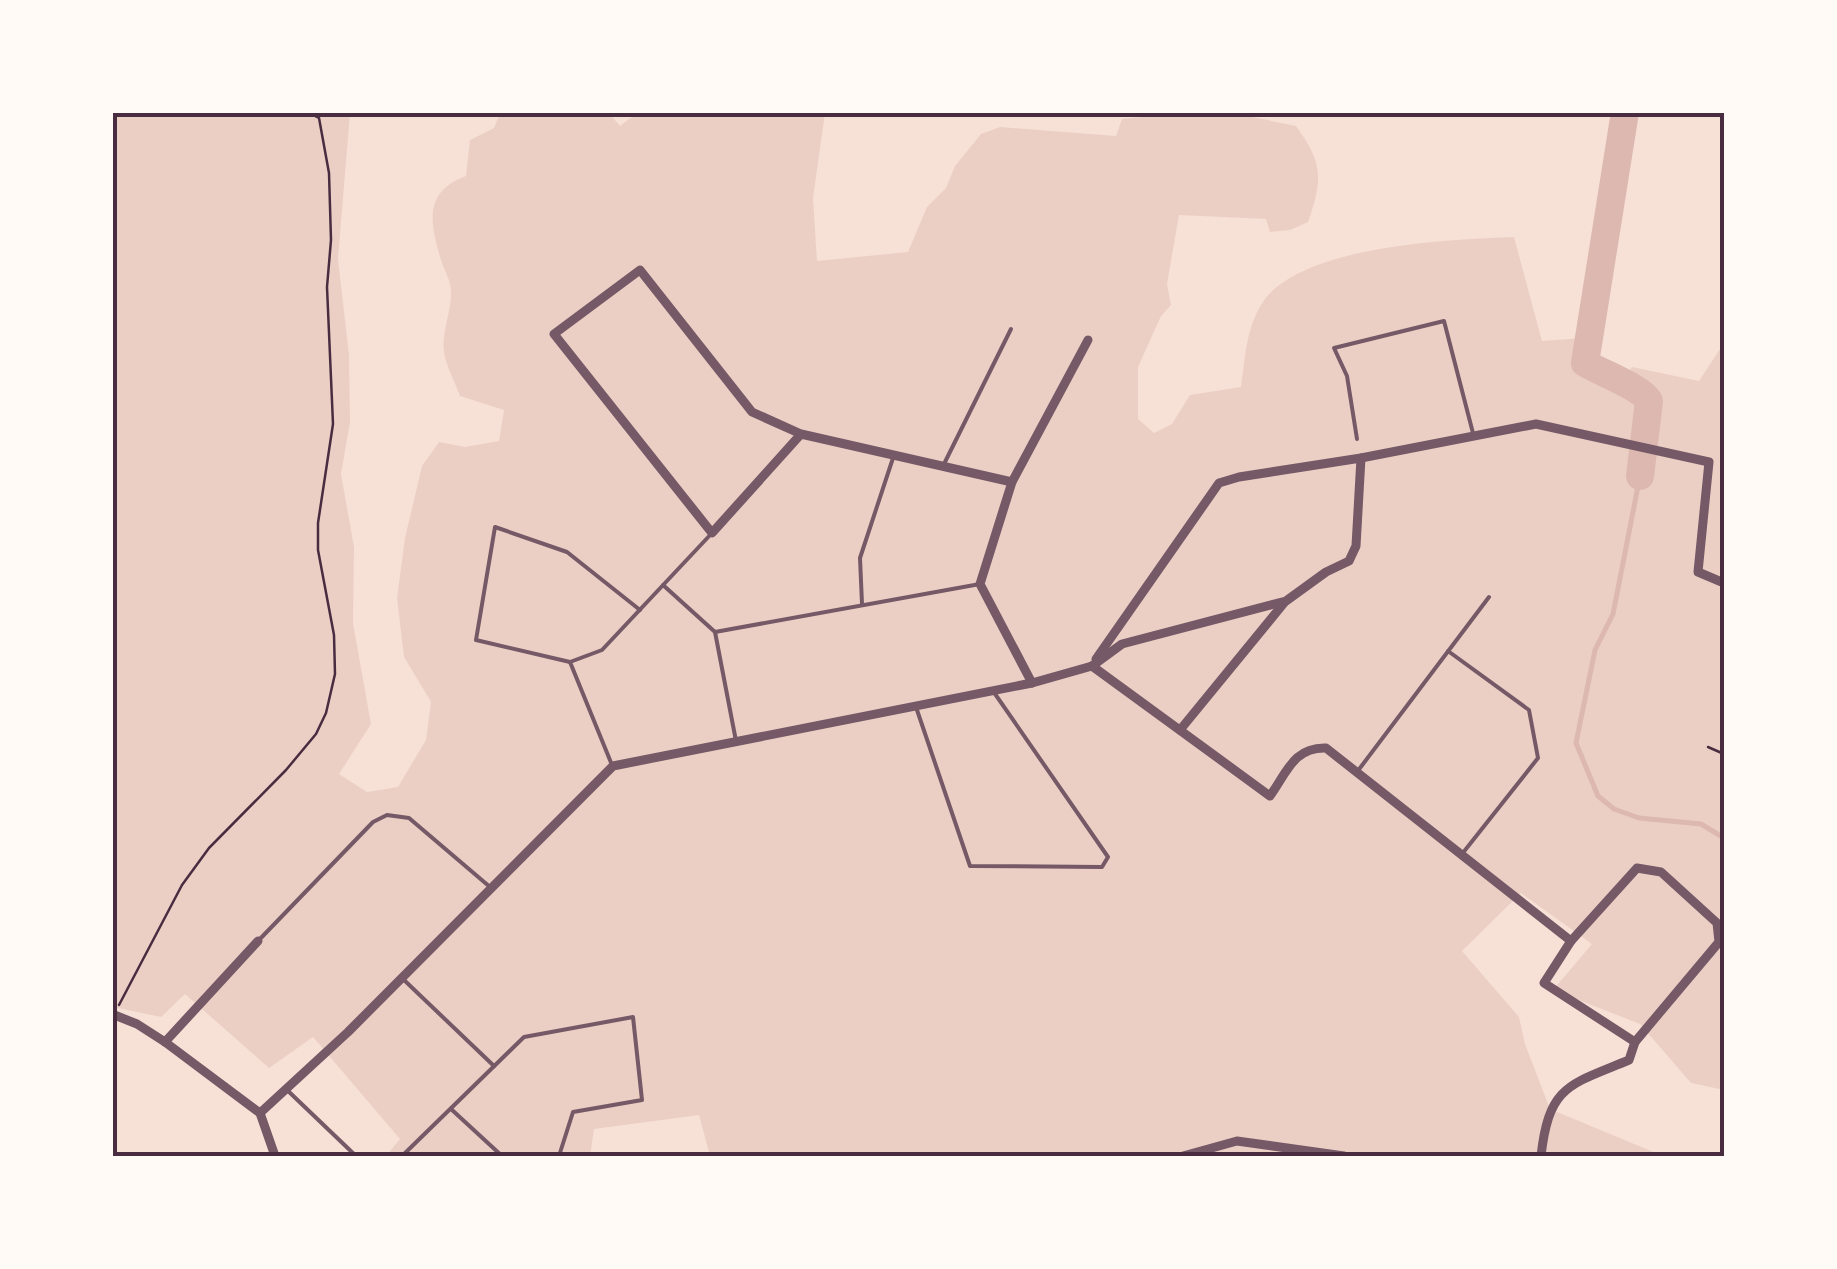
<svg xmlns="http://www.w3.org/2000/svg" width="1837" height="1269" font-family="Poppins,sans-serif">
  <rect width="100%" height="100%" fill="#f7e1d7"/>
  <path fill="#ebcfc5" d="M1191 112 1233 113 1296 126C1323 163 1323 179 1308 222L1290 230 1270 232 1266 219 1179 215 1167 284 1171 305 1161 316 1138 367V419L1154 433 1172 424 1190 395 1241 387C1245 358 1246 330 1261 305 1295 246 1451 239 1514 237L1542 341 1597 337 1592 361 1625 378 1632 367 1699 381 1724 343V1090L1691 1083 1640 1024 1553 990 1592 944 1521 893 1462 951 1519 1017 1525 1044 1550 1109 1663 1156H710L699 1115 594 1129 590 1156H386L400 1139 313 1037 269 1068 185 994 161 1017 113 1007V113H350L338 259 349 355 350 422 341 474 354 547 353 623 371 724 339 774 367 792 398 787 426 740 431 702 404 657 397 598 405 538 422 466 439 442 465 447 499 441 504 410 460 396C455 382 446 366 444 352 441 333 452 310 451 290 450 279 444 270 441 260 430 223 423 192 466 176L470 140 494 128 500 113H609L620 126 637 113H825L813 198 817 261 908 252 927 207 946 188 955 166 981 134 1000 127 1116 136 1122 119Z"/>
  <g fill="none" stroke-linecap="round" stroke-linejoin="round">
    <polyline stroke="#dcb8b0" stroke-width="5" points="1640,476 1613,614 1595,650 1576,743 1598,796 1614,809 1639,818 1701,824 1724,838"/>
    <path stroke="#dcb8b0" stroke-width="28" d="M1625 112 1585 363C1601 373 1641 387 1649 401L1640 476"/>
    <g stroke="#4a2c40" stroke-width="2.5">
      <polyline points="112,114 121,112"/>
      <polyline points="1708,747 1724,754"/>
      <polyline points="119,1005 182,885 209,848 286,770 316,734 326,713 335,674 334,635 318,550 318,523 333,424 327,287 331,240 329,173 319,118 307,112"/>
    </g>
    <g stroke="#755966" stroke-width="4">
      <polyline points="1357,439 1347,376 1334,348 1444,321 1474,437"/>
      <polyline points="943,466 1011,329"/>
      <polyline points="663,585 715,632 736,741"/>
      <polyline points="862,604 860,558 894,455"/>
      <polyline points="715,632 980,584"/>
      <polyline points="1448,651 1529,710 1538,758 1462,854"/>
      <polyline points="570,662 476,640 495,527 567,552 640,610"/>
      <polyline points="917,710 970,866 1102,867 1108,857 993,691"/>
      <polyline points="612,765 570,662 602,650 712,533"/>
      <polyline points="1357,772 1489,597"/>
      <polyline points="258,941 373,822 387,815 409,818 490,887"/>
      <polyline points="404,980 494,1066"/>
      <polyline points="286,1089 356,1156"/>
      <polyline points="451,1109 502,1156"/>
      <polyline points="402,1156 524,1037 633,1017 642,1100 573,1112 559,1156"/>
    </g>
    <g stroke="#755966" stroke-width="9">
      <polyline points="801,434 712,533 554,334 640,270 752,412 801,434 1012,482"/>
      <polyline points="1096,659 1219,483 1239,477 1361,458 1536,424 1709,462 1698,572 1724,583"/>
      <path d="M1092 666 1270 796C1287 772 1294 747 1326 748L1571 941"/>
      <polyline points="1032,683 980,584 1012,482 1088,340"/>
      <polyline points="1180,730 1284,603"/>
      <polygon points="1637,868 1661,872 1717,923 1719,942 1635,1042 1544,983 1571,941"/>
      <polyline points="112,1014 137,1024 165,1042 260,1113 275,1156"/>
      <polyline points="165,1042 258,941"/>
      <polyline points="260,1113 348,1032 613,766 1032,683 1092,666 1122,644 1286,601 1326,572 1349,561 1356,546 1361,458"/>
      <polyline points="1183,1156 1237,1141 1344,1156"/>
      <path d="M1541 1156C1549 1085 1569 1085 1629 1060L1635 1042"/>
    </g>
  </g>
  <rect width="1837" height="1269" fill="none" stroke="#fffaf5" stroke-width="230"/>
  <rect x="115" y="115" width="1607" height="1039" fill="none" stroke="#4a2c40" stroke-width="4"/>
</svg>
